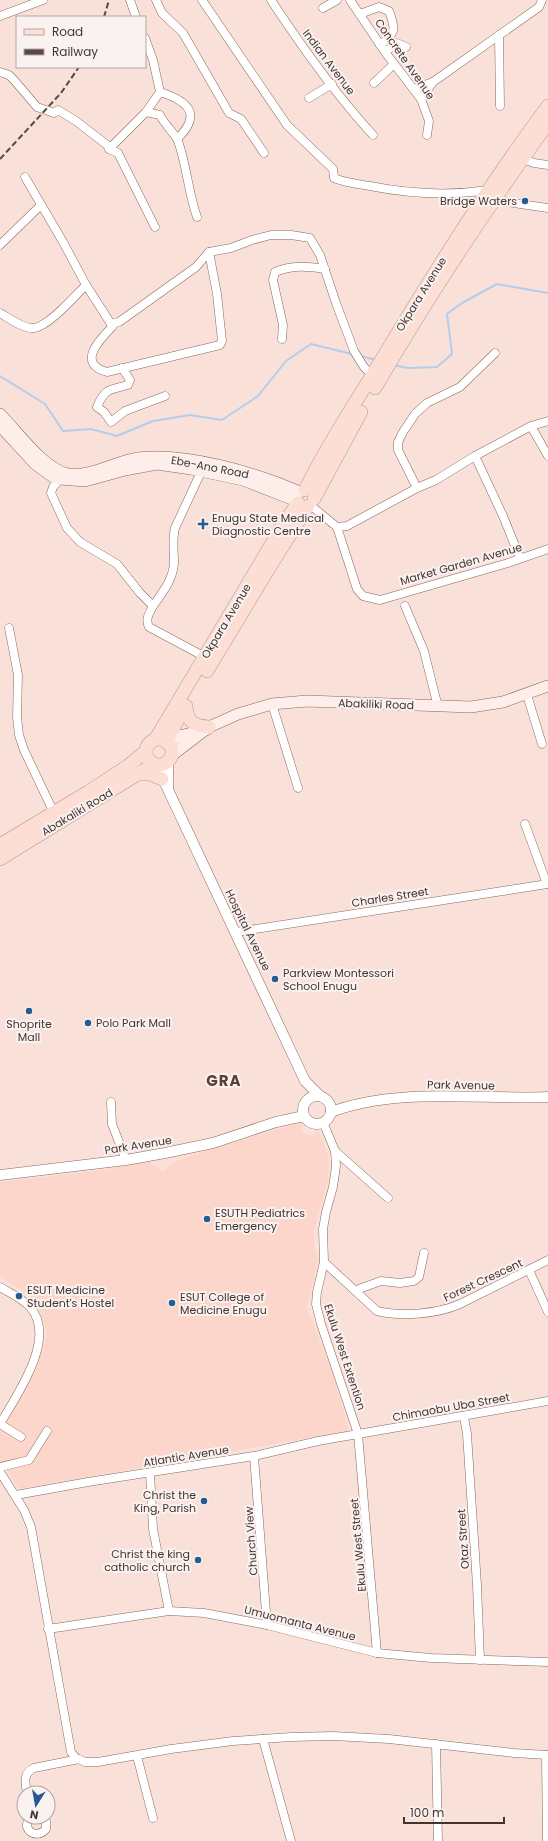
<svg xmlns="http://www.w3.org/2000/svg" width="548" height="1841" font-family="Poppins,sans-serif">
  <rect width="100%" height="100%" fill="#f9e1d9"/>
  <polygon fill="#fcd6ca" points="302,1122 302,1132 312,1136 318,1132 320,1135 324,1142 329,1161 328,1181 314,1231 314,1243 318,1260 307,1308 332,1371 349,1431 19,1489 0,1459 0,1432 34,1374 46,1338 45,1324 34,1298 0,1277 0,1182 103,1170 148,1161 163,1172 174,1162 210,1149"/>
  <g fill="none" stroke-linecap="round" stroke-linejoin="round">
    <g stroke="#b4cdea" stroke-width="2">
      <polyline points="360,356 376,360"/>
      <polyline points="393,365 408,368 437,367 452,354 447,314 462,303 497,284 548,293"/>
      <polyline points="0,376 45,404 63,431 91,429 117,436 153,421 190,415 222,420 258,396 286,361 311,344 352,354"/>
    </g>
    <g stroke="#8a675c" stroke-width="9">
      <g id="minor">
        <polyline points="130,0 136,17"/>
        <polyline points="156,0 162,13 183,33 229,113 241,119 264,153"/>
        <path d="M202 0 287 125 333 169 334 178C346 183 357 184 370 186 410 194 448 196 489 190"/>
        <path d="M271 0C302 47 335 94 373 135"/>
        <polyline points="350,0 385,52 421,99 429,121 427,135"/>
        <polyline points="323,8 337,0"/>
        <path d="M360 14 379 7 389 11C396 29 396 33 380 45"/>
        <polyline points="0,16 43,0"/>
        <polyline points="499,35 500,106"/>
        <polyline points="385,52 397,43 406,47"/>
        <polyline points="0,72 9,75 14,80 37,107 54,113 58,110 76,121 107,145 109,149 118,153 155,227"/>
        <polyline points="374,83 394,64"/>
        <polyline points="414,89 433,82"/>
        <path d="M160 92C188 101 203 114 177 139"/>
        <polyline points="309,98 332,84"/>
        <polyline points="421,99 433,82 539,7 542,0"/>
        <path d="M146 112 160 115C164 124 176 135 178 141 187 166 188 192 197 217"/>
        <polyline points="109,149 146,112 160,92 153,60 145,38"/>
        <polyline points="520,158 534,163 548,165"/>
        <polyline points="25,177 63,242 86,285 111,324 119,322 196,267 209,252 231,248 252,240 271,235 291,235 310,238 320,255 336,303 354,351 364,367 375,378"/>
        <polyline points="493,200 548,208"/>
        <polyline points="0,245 41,205"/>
        <path d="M0 313C9 318 23 329 34 328 49 326 75 296 86 285"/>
        <path d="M111 324 112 327C98 341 77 364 107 372L220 345 222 341 217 294 209 252"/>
        <path d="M282 339 283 325 273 280 275 272C292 265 307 266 325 269"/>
        <path d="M122 368 130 380 128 385C109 390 105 388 97 407L104 412 111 422 125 411 165 396"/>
        <polyline points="531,426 548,456"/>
        <polyline points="475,456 503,516 520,558"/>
        <path d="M60 479 53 487 51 493 67 528 80 542 117 564 140 593 153 606C149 614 145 619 149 627L205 657"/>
        <polyline points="417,488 398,450 398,442 403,432 415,414 427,403 460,387 495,353"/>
        <polyline points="310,505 337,527 347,526 417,488 436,480 475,456 531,426 548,421"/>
        <polyline points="337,527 357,589 363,596 380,600 508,563 548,549"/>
        <path d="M153 606C162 593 173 580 174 563 174 551 172 540 175 528L201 472"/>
        <polyline points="405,606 424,651 438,707"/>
        <polyline points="9,628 18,675 17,717 19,735 24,750 54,813"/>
        <polyline points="527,695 542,744"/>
        <polyline points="272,704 298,788"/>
        <polyline points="525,824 547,884"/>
        <polyline points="236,932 548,884"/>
        <polyline points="111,1102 112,1124 126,1160"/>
        <polyline points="323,1122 335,1151 336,1166 333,1187 326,1212 323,1229 324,1262 317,1292 316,1304 321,1324 358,1434 377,1653"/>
        <polyline points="335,1151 388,1198"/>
        <path d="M324 1262 377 1311C402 1317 437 1314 460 1304L548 1260"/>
        <polyline points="529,1270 548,1312"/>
        <path d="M0 1287C10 1293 22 1298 30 1307 58 1338 16 1396 0 1424L21 1437"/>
        <polyline points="356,1290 381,1281 400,1283 414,1281 419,1277 424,1253"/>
        <polyline points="464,1417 467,1434 477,1585 480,1660"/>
        <polyline points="254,1456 267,1625"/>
        <polyline points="0,1467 29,1460 47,1431"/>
        <polyline points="0,1472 24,1510 31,1527 71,1752 76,1758 85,1762 98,1762 171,1749 233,1741 291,1737 333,1736 389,1739 514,1753 548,1755"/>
        <polyline points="150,1473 153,1529 169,1611"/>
        <polyline points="16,1495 88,1482 254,1456 318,1441 548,1401"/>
        <polyline points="48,1629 169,1611 204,1613 267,1625 377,1653 431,1658 548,1662"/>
        <polyline points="263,1739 291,1841"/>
        <polyline points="436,1744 438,1841"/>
        <polyline points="546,1755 547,1841"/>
        <polyline points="137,1756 153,1818"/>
        <path d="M27 1793C25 1782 23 1773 34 1768L79 1759"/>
        <path d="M31 1817C19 1828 36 1841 46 1829V1821L42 1817"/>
      </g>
    </g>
    <g stroke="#8a675c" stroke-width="11">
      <g id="tertiary">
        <polyline points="156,764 305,1081 320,1096"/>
        <polyline points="168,789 168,761"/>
        <circle cx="317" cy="1110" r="14"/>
        <path d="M331 1112C398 1087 477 1100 548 1097"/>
        <polyline points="0,1175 126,1160 165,1153 213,1143 276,1122 304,1116"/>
      </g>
    </g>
    <g stroke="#8a675c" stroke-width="12">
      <g id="secondary">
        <path d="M0 414C18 432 40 464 64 473 85 480 116 461 138 458 186 452 256 473 300 492"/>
        <polyline points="0,426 35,464 53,477 60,479 85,481 125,470 157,464 191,469 243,480 297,501"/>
        <polyline points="167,743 183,735 206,730"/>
        <polyline points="171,756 209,727 238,714 272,704 307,701 471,707 503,702 548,686"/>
      </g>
    </g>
    <g stroke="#bb9489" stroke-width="14">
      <g id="primary">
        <path d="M375 388C428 297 486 209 548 123"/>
        <path d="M305 490C328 443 358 399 385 354 436 269 489 185 548 106"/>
        <polyline points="314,499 361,412"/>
        <polyline points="207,671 266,573 308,506"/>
        <path d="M186 706C187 722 194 726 209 727"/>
        <circle cx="159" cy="752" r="13"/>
        <polyline points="155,740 284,523 298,503"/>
        <polyline points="166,742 181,714"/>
        <polyline points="139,774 150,774 162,779"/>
        <polyline points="0,845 88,792 128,766 146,751"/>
        <polyline points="0,859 154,764"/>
      </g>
    </g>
    <use href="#minor" stroke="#fff" stroke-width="8"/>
    <use href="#tertiary" stroke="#fff" stroke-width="10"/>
    <use href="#secondary" stroke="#feeeea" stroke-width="11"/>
    <use href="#primary" stroke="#fdded5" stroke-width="13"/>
    <g stroke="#594844" stroke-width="2" stroke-dasharray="6 3" stroke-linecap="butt">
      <polyline points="104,17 109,0"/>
      <polyline points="0,159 61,93 79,67"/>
    </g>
  </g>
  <g fill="#235b92" stroke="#faf2f0" stroke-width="1.5">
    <circle cx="525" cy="201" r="4"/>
    <path d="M201 518h4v4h4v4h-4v4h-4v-4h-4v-4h4z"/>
    <circle cx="275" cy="979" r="4"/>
    <circle cx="29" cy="1011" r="4"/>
    <circle cx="88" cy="1023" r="4"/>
    <circle cx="207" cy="1219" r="4"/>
    <circle cx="19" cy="1296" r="4"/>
    <circle cx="172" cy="1303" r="4"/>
    <circle cx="204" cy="1501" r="4"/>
    <circle cx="198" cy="1560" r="4"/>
  </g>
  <g text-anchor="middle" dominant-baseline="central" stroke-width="4" stroke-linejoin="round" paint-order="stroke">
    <g font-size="11" fill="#443430" stroke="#faf2f0">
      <text transform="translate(405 59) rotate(55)">Concrete Avenue</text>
      <text transform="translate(329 62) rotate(53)">Indian Avenue</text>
      <text transform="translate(421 294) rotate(-58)">Okpara Avenue</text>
      <text transform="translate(210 467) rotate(11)">Ebe-Ano Road</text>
      <text transform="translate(461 564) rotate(-16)">Market Garden Avenue</text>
      <text transform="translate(226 621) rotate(-59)">Okpara Avenue</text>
      <text transform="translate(376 704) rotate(2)">Abakiliki Road</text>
      <text transform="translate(77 812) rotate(-31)">Abakaliki Road</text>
      <text transform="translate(390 897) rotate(-9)">Charles Street</text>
      <text transform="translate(248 930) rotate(64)">Hospital Avenue</text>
      <text transform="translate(461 1085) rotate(1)">Park Avenue</text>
      <text transform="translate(138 1145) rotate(-9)">Park Avenue</text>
      <text transform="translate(483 1280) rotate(-25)">Forest Crescent</text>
      <text transform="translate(345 1357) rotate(72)">Ekulu West Extention</text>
      <text transform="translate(451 1407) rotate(-10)">Chimaobu Uba Street</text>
      <text transform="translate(186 1456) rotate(-9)">Atlantic Avenue</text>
      <text transform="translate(463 1539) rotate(-94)">Otaz Street</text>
      <text transform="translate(251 1541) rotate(-94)">Church View</text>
      <text transform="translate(358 1545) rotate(-95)">Ekulu West Street</text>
      <text transform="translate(300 1623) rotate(14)">Umuomanta Avenue</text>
    </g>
    <g font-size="11" fill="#443430" stroke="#faf2f0" text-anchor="start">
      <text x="517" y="201" text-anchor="end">Bridge Waters</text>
      <text x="212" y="518">Enugu State Medical<tspan x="212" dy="13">Diagnostic Centre</tspan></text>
      <text x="283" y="973">Parkview Montessori<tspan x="283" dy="13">School Enugu</tspan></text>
      <text x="96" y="1023">Polo Park Mall</text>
      <text x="29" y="1024" text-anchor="middle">Shoprite<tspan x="29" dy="13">Mall</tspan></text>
      <text x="215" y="1213">ESUTH Pediatrics<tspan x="215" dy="13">Emergency</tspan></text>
      <text x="27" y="1290">ESUT Medicine<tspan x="27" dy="13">Student's Hostel</tspan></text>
      <text x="180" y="1297">ESUT College of<tspan x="180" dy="13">Medicine Enugu</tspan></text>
      <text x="196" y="1495" text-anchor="end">Christ the<tspan x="196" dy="13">King, Parish</tspan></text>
      <text x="190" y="1554" text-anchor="end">Christ the king<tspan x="190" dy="13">catholic church</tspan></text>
    </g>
    <g font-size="15" font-weight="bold" letter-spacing="1" fill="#5d3d34" stroke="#faf2f0">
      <text x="224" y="1080">GRA</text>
    </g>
  </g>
  <rect x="16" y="16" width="130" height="52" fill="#faf2f0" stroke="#b1a6a3"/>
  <rect x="24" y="29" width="20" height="6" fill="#fdded5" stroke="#b1a6a3"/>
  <text x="52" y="36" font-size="12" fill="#443430">Road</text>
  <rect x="24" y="49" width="20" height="6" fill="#594844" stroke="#b1a6a3"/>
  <text x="52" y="56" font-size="12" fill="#443430">Railway</text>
  <g transform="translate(36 1805) rotate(191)"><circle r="19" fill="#faf2f0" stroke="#b1a6a3"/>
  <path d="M0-3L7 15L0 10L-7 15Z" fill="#235b92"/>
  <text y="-6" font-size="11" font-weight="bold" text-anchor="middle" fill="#443430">N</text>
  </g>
  <path d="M404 1817v6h100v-6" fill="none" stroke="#443430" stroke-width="2"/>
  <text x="410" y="1817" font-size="12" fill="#443430" stroke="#faf2f0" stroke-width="3" paint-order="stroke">100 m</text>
</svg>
